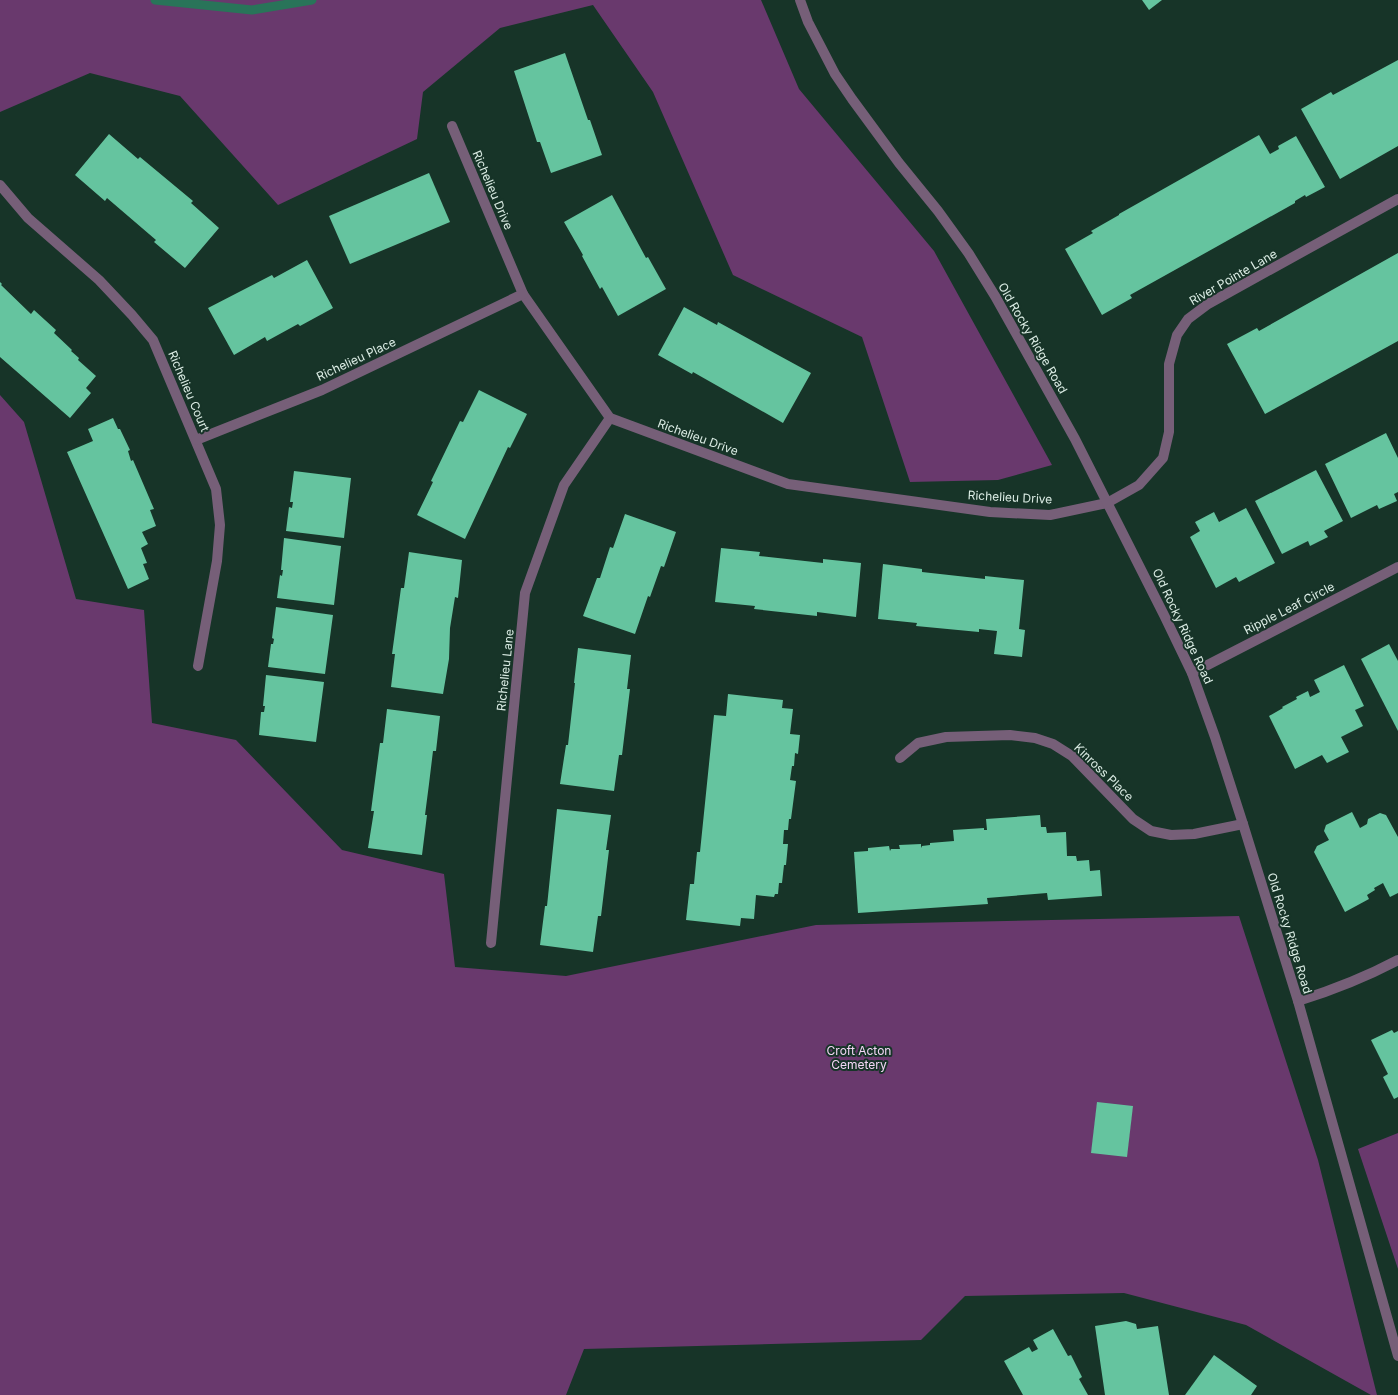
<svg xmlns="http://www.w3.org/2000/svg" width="1398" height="1395" font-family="Inter,sans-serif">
  <rect width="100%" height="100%" fill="#173428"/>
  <g fill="#69396d">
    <polygon points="0,0 761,0 799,89 934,251 1052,465 998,480 910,482 862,337 733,275 653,92 593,5 500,28 423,92 417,139 278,205 180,96 90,73 0,112"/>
    <polygon points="0,395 24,422 76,599 144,610 152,723 236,740 342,850 444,874 455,967 566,976 816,925 1239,916 1318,1160 1377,1395 1371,1395 1246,1325 1124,1293 965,1296 921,1340 584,1349 566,1395 0,1395"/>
    <polygon points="1398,1133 1398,1269 1358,1149"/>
  </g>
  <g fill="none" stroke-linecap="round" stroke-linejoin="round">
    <polyline stroke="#297459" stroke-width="9" points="155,0 252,10 312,0"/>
  </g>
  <g fill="#65c49f">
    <polygon points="1142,0 1162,0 1149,10"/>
    <polygon points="565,53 588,120 590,120 602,155 551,173 540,142 537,142 514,71"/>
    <polygon points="1398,60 1398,146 1340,179 1301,109 1331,92 1333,95"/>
    <polygon points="109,134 138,159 140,157 193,201 191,203 219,228 185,268 154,242 156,240 107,198 105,201 75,175"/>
    <polygon points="1259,135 1270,154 1279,149 1278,146 1296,136 1325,187 1306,197 1305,195 1295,201 1295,203 1130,295 1132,298 1102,315 1065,249 1093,233 1091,231 1119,215 1119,214"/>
    <polygon points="429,173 450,222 350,264 329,216"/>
    <polygon points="612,195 646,258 648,257 666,289 618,316 602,287 600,289 582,256 583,255 564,222"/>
    <polygon points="1398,253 1398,341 1265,414 1227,344 1257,328 1259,331"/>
    <polygon points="307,260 333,308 300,326 298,324 267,341 265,337 234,355 208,308 272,275 274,278"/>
    <polygon points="0,282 2,284 1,285 31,314 34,310 56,330 54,333 72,350 71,351 79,358 78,360 96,376 86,388 91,393 70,418 0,357"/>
    <polygon points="684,307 717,325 718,322 811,373 783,423 693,372 692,374 658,355"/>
    <polygon points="479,390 527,414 510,448 508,447 465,539 417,515 433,482 431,481 460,421 463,422"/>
    <polygon points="113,418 118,429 120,429 130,450 128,451 131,461 133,460 154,509 150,510 156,526 142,532 148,544 141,548 147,563 143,564 149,579 128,589 67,452 93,441 88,429"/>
    <polygon points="1386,433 1398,458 1398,492 1394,494 1397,501 1379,509 1377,505 1351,518 1325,464"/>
    <polygon points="1316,470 1343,521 1324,531 1328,537 1310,546 1308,541 1282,554 1255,501"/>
    <polygon points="294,471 351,478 344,538 286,531 289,507 292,508 293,502 290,502"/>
    <polygon points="1246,508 1275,563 1239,582 1236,577 1216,588 1190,537 1200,531 1195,522 1214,512 1219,522"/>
    <polygon points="625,514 676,532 664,567 661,566 650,597 648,596 635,634 583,616 597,578 600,578 610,547 613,548"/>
    <polygon points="284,538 341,546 334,605 277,598 280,575 282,576 283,570 281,570"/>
    <polygon points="721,548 760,552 759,556 823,563 823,559 861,563 856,617 817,612 817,616 754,609 755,606 715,602"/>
    <polygon points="409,552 462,560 458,598 455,597 450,628 449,659 443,694 391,687 395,654 392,654 401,588 404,588"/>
    <polygon points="883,564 922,569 922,572 985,579 985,576 1024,580 1019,629 1025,630 1022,657 994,654 997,631 979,629 979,632 916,626 917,623 878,619"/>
    <polygon points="276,607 333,615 325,674 268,667 271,644 273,644 274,639 272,638"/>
    <polygon points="1389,644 1398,661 1398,731 1361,659"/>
    <polygon points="578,648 631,655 627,689 630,689 622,755 619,755 614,791 560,784 566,745 568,745 575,683 574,683"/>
    <polygon points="1344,665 1364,706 1355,710 1363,726 1341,737 1349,752 1327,763 1322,755 1295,769 1269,716 1283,708 1282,707 1297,699 1296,697 1308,691 1310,697 1320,692 1314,680"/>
    <polygon points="266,675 324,682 316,742 259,735 261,712 264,712 265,706 263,706"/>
    <polygon points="728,694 783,700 782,708 793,709 790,734 800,735 798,754 795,753 794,766 792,766 790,780 796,781 791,819 789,819 788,830 784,830 783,844 788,844 786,865 784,865 782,883 779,883 778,894 775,894 774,897 756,895 754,919 741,918 740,926 686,920 690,884 694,884 697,852 700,852 714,715 726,716"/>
    <polygon points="387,709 440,716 436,751 433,751 429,784 425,815 427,815 422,855 368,848 374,811 371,811 380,743 383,743"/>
    <polygon points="557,809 611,815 606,850 609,850 601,916 598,916 593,952 540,945 545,906 547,906"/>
    <polygon points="1352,812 1360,828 1367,824 1368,819 1380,813 1386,815 1398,837 1398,893 1390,897 1383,883 1374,888 1375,890 1367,895 1369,899 1345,912 1314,852 1317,846 1329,840 1324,831 1326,825"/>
    <polygon points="1040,815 1041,827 1046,827 1047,833 1066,832 1067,856 1076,856 1077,861 1089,860 1090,871 1100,870 1102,896 1048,900 1047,893 987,898 988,904 858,913 854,852 868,851 868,848 889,846 890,851 891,849 900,849 899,845 921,844 921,848 922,846 930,845 930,843 954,841 953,830 984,828 984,830 987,830 986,819"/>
    <polygon points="1392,1030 1394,1033 1398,1031 1398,1097 1394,1099 1383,1077 1388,1074 1371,1040"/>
    <polygon points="1097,1102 1133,1106 1127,1157 1091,1153"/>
    <polygon points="1126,1321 1136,1324 1137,1329 1158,1326 1169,1395 1105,1395 1095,1326"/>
    <polygon points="1053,1329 1068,1356 1071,1355 1082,1377 1079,1379 1088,1395 1023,1395 1004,1361 1029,1347 1032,1352 1038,1349 1033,1340"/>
    <polygon points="1214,1355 1257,1386 1251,1395 1185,1395"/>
  </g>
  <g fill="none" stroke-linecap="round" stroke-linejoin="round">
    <g stroke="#765f78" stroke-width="10">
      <polyline points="452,126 523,294 610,418 788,484 990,512 1050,515 1107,503 1139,485 1163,458 1169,432 1169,364 1177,335 1188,319 1208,304 1398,199"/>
      <polyline points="0,185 28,218 99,280 132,315 153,340 216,489 220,525 217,561 198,666"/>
      <polyline points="196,440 322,390 523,294"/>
      <polyline points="1192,673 1398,567"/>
      <polyline points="900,758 918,743 946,737 1010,735 1035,738 1053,744 1072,756 1133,819 1151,831 1171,835 1194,834 1243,824"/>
      <polyline points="491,943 525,593 564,485 610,418"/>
      <path d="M1298 1001C1333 990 1366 977 1398 960"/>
    </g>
    <polyline stroke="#765f78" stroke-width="10" points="800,0 808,22 821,47 835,74 852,99 899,163 938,211 969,254 995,296 1075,439 1164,615 1192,673 1215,737 1243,824 1298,1001 1398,1356"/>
  </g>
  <g text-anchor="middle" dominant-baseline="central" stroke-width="4" stroke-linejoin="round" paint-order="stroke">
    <g font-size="12" fill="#dbece4" stroke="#173428">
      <text transform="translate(493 190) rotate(67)">Richelieu Drive</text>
      <text transform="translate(1233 277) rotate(-30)">River Pointe Lane</text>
      <text transform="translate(1033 338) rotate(60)">Old Rocky Ridge Road</text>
      <text transform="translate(356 359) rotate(-25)">Richelieu Place</text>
      <text transform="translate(189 391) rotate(67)">Richelieu Court</text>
      <text transform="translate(698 437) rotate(20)">Richelieu Drive</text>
      <text transform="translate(1010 497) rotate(3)">Richelieu Drive</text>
      <text transform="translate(1289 608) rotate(-27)">Ripple Leaf Circle</text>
      <text transform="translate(1183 626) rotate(65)">Old Rocky Ridge Road</text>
      <text transform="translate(505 670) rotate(-84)">Richelieu Lane</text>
      <text transform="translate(1104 772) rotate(44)">Kinross Place</text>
      <text transform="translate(1290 933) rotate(73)">Old Rocky Ridge Road</text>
    </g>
    <g font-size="12" fill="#f4d6f6" stroke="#173428">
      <text x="859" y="1050">Croft Acton<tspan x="859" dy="14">Cemetery</tspan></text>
    </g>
  </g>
</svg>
